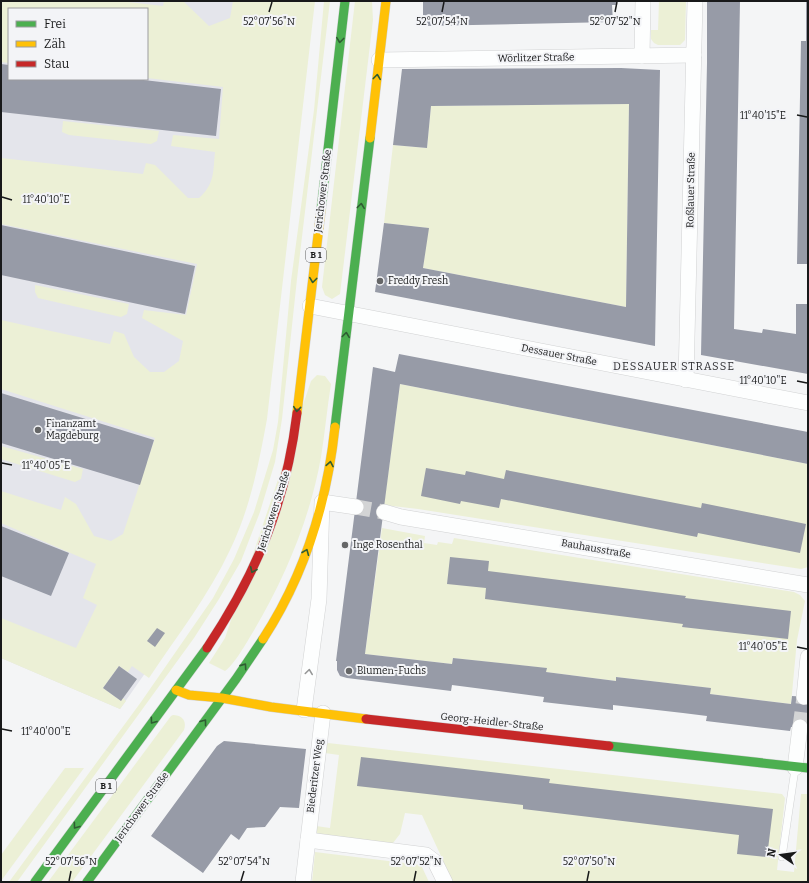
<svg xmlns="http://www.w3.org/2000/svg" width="809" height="883" font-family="Bitter,serif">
  <rect width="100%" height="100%" fill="#f4f5f6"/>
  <path fill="#e4e5eb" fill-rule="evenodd" d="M1 1H307L171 636 120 709 1 658ZM9 9H147V79H9Z"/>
  <g fill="#ecf0d6">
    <path d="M1 1H119L163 6 164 1H183L209 26 230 18 233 1H315L267 419C259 463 250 509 230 550 209 595 177 636 149 678L132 666 128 672 119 666 103 688 121 701 123 698 126 701 120 709 1 658V618L76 648 97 605 83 598 96 564 1 523V491L61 510 65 497 76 504 94 536 111 541 123 534 155 438 1 389V320L110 344 114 331 124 334 134 357 150 372H164L179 361 183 341 142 318 144 310 186 315 197 264 1 224V158L143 174 146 163 155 165 188 198H199C215 184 213 171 215 152L171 146 173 135 219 139 223 87 147 78V9H9V63L1 62Z"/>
    <polygon points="324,1 330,1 297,279 282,419 275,462 260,512 241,561 219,599 194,638 17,882 9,882 141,702 213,598 234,559 254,512 273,450 278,422 291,281 314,110"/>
    <polygon points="355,1 372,1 373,20 340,294 332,299 325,295 322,287"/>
    <polygon points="659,1 686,1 685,40 680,45 658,45 654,43 651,39 651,30 658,30"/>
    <polygon points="629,104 626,307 423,268 428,228 384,223 393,145 427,148 431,106"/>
    <polygon points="63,121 159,131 157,141 151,144 69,135 62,132"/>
    <polygon points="35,285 129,304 127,314 121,317 38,298 35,292"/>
    <path d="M317 375 325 376 331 384C327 408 325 433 321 457 310 519 285 578 253 632 247 642 234 665 225 671L209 663 225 638 311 381Z"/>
    <polygon points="400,384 808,464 808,567 801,569 418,509 384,505"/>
    <polygon points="1,446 83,469 81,479 75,482 1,459"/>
    <polygon points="382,528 425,536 424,543 437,545 438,542 452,544 454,538 794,592 800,595 805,601 797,640 791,704 710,694 710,688 616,677 616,681 546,672 546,668 453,658 452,664 365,654"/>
    <path d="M173 715C182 715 187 721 184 730L72 882H48L171 716Z"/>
    <polygon points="328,743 782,794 785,798 777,870 794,872 801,794 808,794 808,882 453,882 422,815 405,813 400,834 389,848 314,834 316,826 330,828 339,755 325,753 325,746"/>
    <polygon points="65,768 84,768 1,881 1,855"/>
    <polygon points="315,852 421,865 429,882 312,882"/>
  </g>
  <g fill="#979ba7">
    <polygon points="423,1 617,1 617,5 612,5 613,22 423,26"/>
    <polygon points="707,1 740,1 734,329 762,333 763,329 796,334 796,304 808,304 808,374 701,355 707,63"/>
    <polygon points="806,1 808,1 808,264 797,264 801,41 806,41"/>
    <polygon points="1,64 9,65 9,79 135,79 221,89 216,136 1,112"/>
    <polygon points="621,68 660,70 655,346 375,292 384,223 429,228 423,268 626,307 629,104 431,106 427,148 393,145 402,69"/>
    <polygon points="1,225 195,266 185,314 1,275"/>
    <polygon points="399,354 808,432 808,464 400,384 365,654 452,664 453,658 547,668 546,672 616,681 616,677 711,688 710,694 791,704 792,696 808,697 808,728 791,727 790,731 706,721 707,716 683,713 613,705 613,710 543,702 544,697 452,685 451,691 347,678 340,676 337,670 337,661 336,661 373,367 395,372"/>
    <polygon points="1,393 154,440 140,485 1,443"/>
    <polygon points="426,468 465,475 466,471 504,479 506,470 701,508 702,503 806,524 800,553 698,533 697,537 501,499 499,508 461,501 460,504 421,496"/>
    <polygon points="1,526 69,553 51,596 1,576"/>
    <polygon points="450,557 489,561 488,571 686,596 685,598 791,611 788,639 682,627 683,624 485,599 486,588 447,584"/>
    <polygon points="157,628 165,633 155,647 147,641"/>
    <polygon points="119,666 137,679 121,701 103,688"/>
    <polygon points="224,741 306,749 299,808 280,807 265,827 247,828 239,840 231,834 203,873 151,836 217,746"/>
    <polygon points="361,757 550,779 549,783 773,809 767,857 737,854 739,835 523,809 523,805 357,786"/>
  </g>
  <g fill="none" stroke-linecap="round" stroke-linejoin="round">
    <g stroke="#d3d4d5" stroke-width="15" stroke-dasharray="15 8" stroke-linecap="butt">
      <polyline points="356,507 384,512"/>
      <polyline points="800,727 804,697"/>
    </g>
    <g stroke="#d1d2d3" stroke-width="8">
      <polyline id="lane" points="782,857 795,769"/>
    </g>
    <g stroke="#d1d2d3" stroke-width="16">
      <g id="street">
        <polyline points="642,56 643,1"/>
        <polyline points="379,60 694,55"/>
        <polyline points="310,306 808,403"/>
        <polyline points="686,380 695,1"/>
        <polyline points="384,512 401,517 808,585"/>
        <polyline points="804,697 808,657"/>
        <polyline points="304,710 319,599 322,502 356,507"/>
        <polyline points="795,768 800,727"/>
        <polyline points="308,840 426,855 435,862 445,882"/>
        <polyline points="303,882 323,713"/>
      </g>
    </g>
    <g stroke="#d1d2d3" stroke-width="10">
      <g id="fast">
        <polyline points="321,210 345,1"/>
        <polyline points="335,427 370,138"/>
        <polyline points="609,746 808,768"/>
        <polyline points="35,882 207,648"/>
        <polyline points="87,882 236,679 263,639"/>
      </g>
    </g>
    <g stroke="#d1d2d3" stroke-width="10">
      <g id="slow">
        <polyline points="370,138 386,1"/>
        <polyline points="297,413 321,210"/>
        <path d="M263 639C304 576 327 502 335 427"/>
        <polyline points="176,690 189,695 222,698 271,707 366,719"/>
      </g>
    </g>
    <g stroke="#d1d2d3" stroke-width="10">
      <g id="jam">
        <path d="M207 648C257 573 286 503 297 413"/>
        <polyline points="366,719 609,746"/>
      </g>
    </g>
    <use href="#lane" stroke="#fdfefe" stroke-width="7"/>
    <use href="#street" stroke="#fdfefe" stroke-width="15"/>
    <use href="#fast" stroke="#4caf50" stroke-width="9"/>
    <use href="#slow" stroke="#ffc107" stroke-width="9"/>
    <use href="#jam" stroke="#c62828" stroke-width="9"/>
  </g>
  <defs><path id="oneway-chevron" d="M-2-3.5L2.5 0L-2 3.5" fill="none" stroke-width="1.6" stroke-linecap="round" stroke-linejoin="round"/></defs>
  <g stroke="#2f5c32">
    <use href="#oneway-chevron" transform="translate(340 40) rotate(97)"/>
    <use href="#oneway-chevron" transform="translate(377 77) rotate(-83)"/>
    <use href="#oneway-chevron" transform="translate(361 206) rotate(-83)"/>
    <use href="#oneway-chevron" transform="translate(313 280) rotate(97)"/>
    <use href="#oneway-chevron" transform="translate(346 335) rotate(-83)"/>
    <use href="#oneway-chevron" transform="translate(297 409) rotate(96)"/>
    <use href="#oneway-chevron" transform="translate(330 464) rotate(-80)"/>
    <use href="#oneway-chevron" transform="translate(306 552) rotate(-68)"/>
    <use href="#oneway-chevron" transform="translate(253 570) rotate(114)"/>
    <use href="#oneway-chevron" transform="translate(244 666) rotate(-55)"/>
    <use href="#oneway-chevron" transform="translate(153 721) rotate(126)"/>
    <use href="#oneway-chevron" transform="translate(204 722) rotate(-53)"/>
    <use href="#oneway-chevron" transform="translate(76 826) rotate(126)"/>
  </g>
  <use stroke="#969797" href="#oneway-chevron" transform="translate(309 672) rotate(-82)"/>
  <path fill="none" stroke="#18191a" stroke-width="1.5" d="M269 12 272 2M442 12 444 2M615 12 617 2M797 115 807 117M2 197 12 200M797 381 807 383M2 463 12 465M797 647 807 649M2 729 12 731M69 881 71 871M241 881 244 871M414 881 416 871M587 881 589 871"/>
  <g fill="#656667" stroke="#f3f4f7" stroke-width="1.5">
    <circle cx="380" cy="281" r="4"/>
    <circle cx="38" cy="430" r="4"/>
    <circle cx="345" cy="545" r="4"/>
    <circle cx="349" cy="671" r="4"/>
  </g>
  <g text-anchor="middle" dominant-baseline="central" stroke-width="4" stroke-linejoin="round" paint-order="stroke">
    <g fill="#f3f4f7" stroke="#5a5b5c" stroke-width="1">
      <rect x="306" y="248" width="20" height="14" rx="3"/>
      <rect x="96" y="779" width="20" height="14" rx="3"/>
    </g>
    <g font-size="9" font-weight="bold" fill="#18191a">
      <text x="316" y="255">B 1</text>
      <text x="106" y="786">B 1</text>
    </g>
    <g font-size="10" fill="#18191a" stroke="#f3f4f7">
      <text transform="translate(536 58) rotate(-1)">Wörlitzer Straße</text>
      <text transform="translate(691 190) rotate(-89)">Roßlauer Straße</text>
      <text transform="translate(323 191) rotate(-83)">Jerichower Straße</text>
      <text transform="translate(559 355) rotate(11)">Dessauer Straße</text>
      <text transform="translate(274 511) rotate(-72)">Jerichower Straße</text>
      <text transform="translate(596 549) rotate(10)">Bauhausstraße</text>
      <text transform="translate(492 722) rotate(6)">Georg-Heidler-Straße</text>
      <text transform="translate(315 776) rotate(-83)">Biederitzer Weg</text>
      <text transform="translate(142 807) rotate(-54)">Jerichower Straße</text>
    </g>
    <g font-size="10" fill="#18191a" stroke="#f3f4f7" text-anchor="start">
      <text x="388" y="281">Freddy Fresh</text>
      <text x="46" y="424">Finanzamt<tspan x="46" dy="12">Magdeburg</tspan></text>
      <text x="353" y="545">Inge Rosenthal</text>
      <text x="357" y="671">Blumen-Fuchs</text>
    </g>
    <g font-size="11" letter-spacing="1" fill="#2b2b2e" stroke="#f3f4f7">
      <text x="674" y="366">DESSAUER STRASSE</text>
    </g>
  </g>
  <g font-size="10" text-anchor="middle" fill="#18191a" stroke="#f3f4f7" stroke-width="4" stroke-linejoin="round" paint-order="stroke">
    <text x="615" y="25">52°07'52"N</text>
    <text x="269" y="25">52°07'56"N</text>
    <text x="442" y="25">52°07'54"N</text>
    <text x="763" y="119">11°40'15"E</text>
    <text x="46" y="203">11°40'10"E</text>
    <text x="763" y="384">11°40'10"E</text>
    <text x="46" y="469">11°40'05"E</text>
    <text x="763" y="650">11°40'05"E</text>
    <text x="46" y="735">11°40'00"E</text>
    <text x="71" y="865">52°07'56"N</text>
    <text x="244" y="865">52°07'54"N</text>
    <text x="416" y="865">52°07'52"N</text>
    <text x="589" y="865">52°07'50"N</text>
  </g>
  <rect width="809" height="883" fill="none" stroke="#18191a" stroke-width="4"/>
  <rect x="8" y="8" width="140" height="72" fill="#f3f4f7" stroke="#9b9c9f"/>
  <rect x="16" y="21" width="20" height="6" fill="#4caf50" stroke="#9b9c9f"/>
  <text x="44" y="28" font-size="12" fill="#18191a">Frei</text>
  <rect x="16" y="41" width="20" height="6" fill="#ffc107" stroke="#9b9c9f"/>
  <text x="44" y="48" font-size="12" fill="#18191a">Zäh</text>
  <rect x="16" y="61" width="20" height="6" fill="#c62828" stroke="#9b9c9f"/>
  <text x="44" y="68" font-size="12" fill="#18191a">Stau</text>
  <g transform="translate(781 855) rotate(283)" stroke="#f3f4f7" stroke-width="3" paint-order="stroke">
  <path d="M0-3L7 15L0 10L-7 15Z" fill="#18191a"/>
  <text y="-6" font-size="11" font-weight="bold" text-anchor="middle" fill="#18191a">N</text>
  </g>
</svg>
